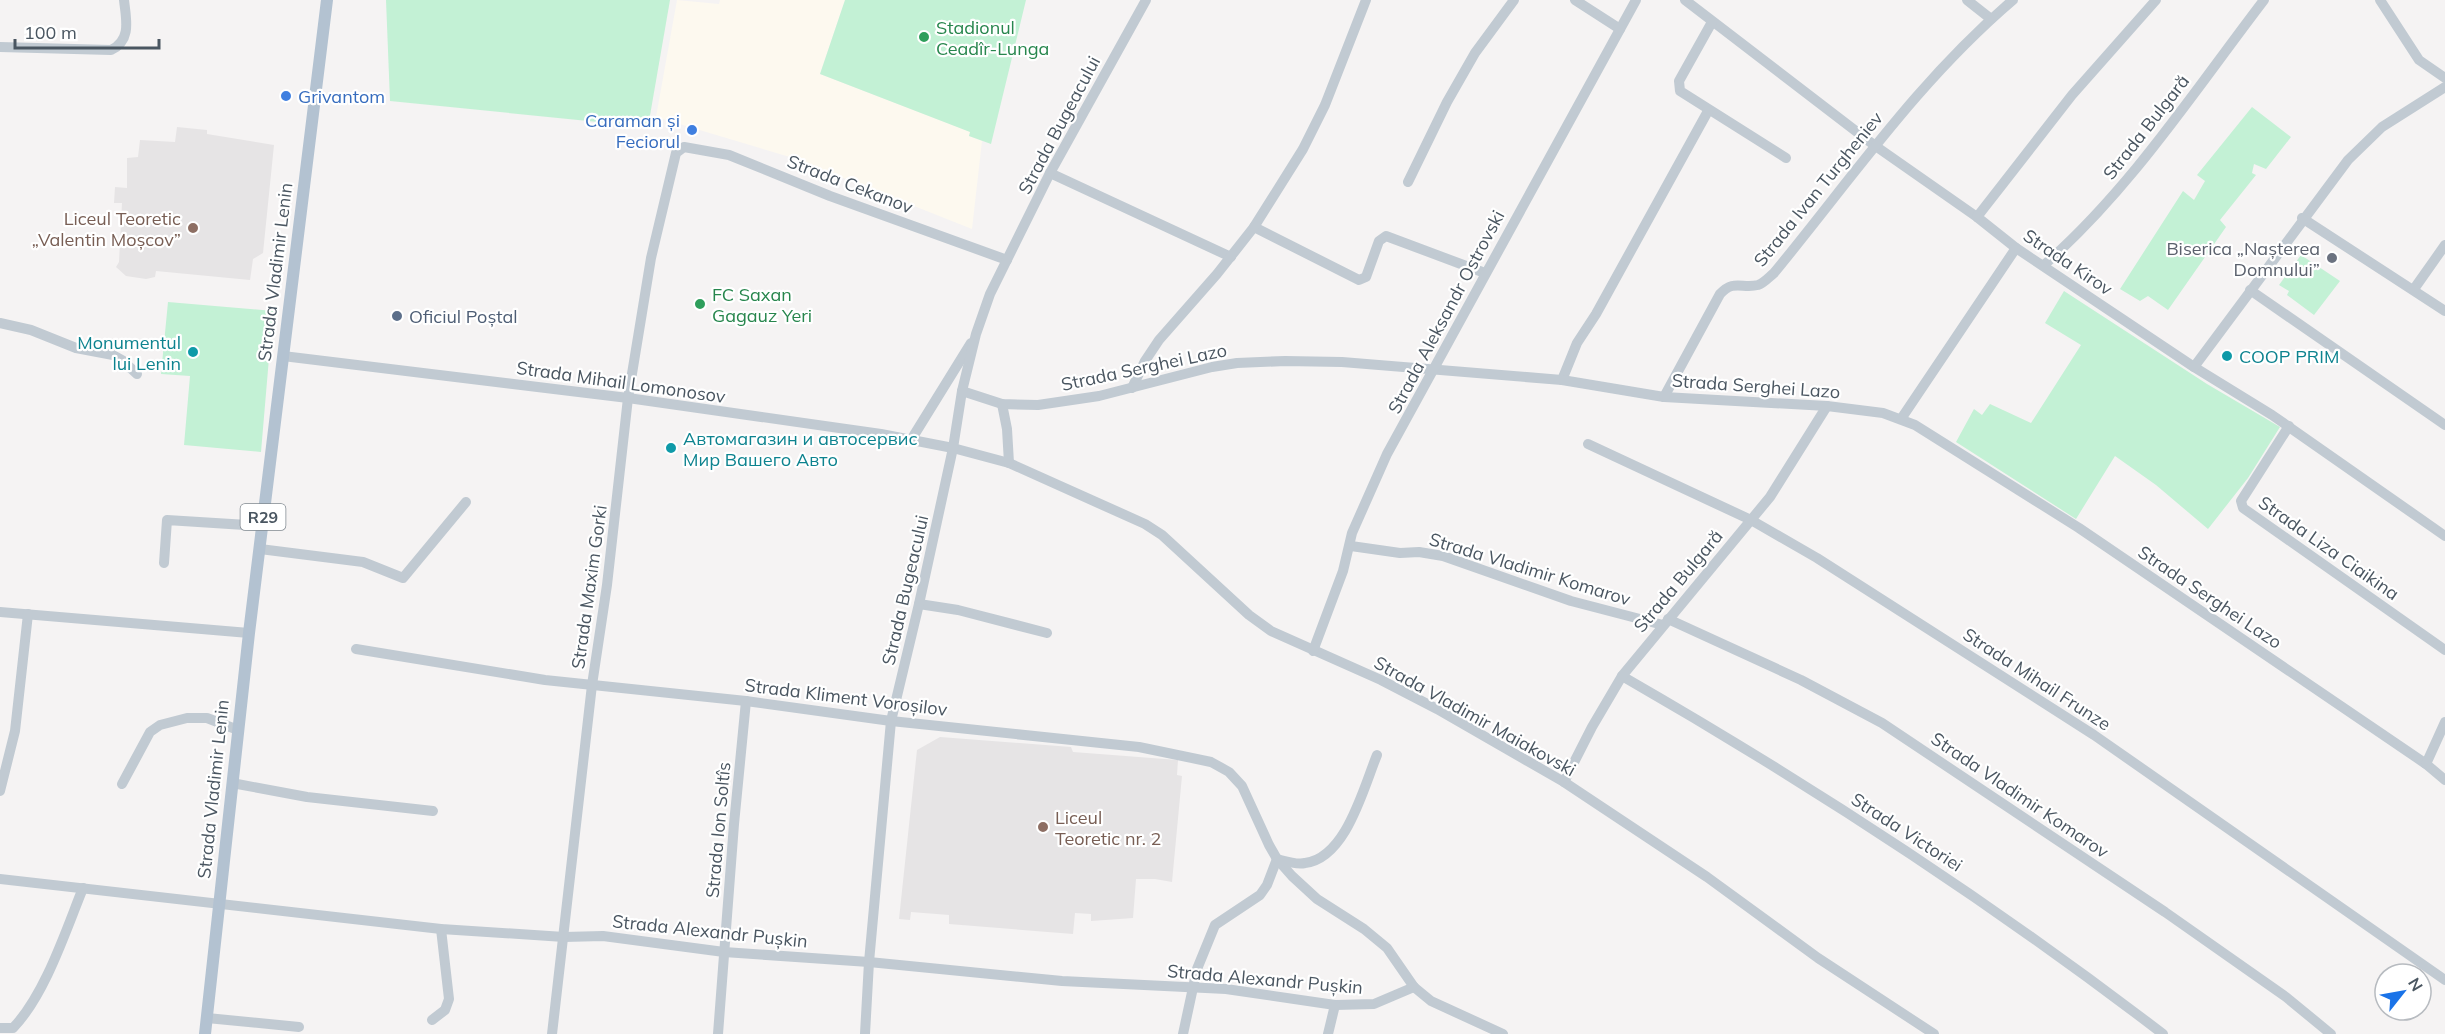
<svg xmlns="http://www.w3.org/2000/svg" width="2445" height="1034" font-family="Mulish,sans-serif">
  <rect width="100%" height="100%" fill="#f5f3f3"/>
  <polygon fill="#fdf9ef" points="677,0 719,4 720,0 845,0 820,74 971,132 969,136 982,141 972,229 793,158 656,117"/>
  <g fill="#e6e4e5">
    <polygon points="177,127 207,130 207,134 274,145 263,253 253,259 250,280 156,271 155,277 146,279 126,276 116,267 119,262 122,203 114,203 115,187 127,188 127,158 138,157 140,140 175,142"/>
    <polygon points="940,737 1071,747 1073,752 1178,760 1177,775 1182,776 1172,882 1155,879 1136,879 1133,918 1091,921 1091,914 1075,913 1073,934 949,924 949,915 911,912 910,920 899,919 917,750"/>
  </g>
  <g fill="#c3f1d5">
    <polygon points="386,0 670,0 648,127 390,101"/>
    <polygon points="845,0 1026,0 991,144 969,136 970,132 820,74"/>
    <polygon points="2252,107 2291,137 2266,169 2254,164 2252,173 2256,175 2220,220 2226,227 2168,310 2148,296 2140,301 2120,289 2183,191 2194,200 2205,181 2197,175"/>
    <polygon points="2301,255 2340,281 2314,315 2287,295 2289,291 2279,285"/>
    <polygon points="2064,291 2207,384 2280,427 2248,478 2208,529 2156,485 2115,456 2076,519 1956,442 1974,409 1982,415 1990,404 2031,423 2081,345 2045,323"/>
    <polygon points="168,302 273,311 261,452 184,445 190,376 161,374"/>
  </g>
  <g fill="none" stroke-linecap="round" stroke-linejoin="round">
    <g stroke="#c1cad2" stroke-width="10">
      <polyline points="1575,0 1620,29"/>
      <polyline points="1685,0 1874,145 1977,217 2016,248 2194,367 2272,415 2445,536"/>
      <polyline points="1967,0 1991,19"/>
      <polyline points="2380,0 2419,60 2445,78"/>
      <polyline points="1712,22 1679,81 1680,91 1786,158"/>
      <path d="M0 47 111 50C132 40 126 19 124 0"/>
      <polyline points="1050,173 1231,257"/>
      <polyline points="1408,182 1447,102 1475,53 1514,0"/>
      <polyline points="1977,217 2072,95 2156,0"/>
      <polyline points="2302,218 2445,311"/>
      <polyline points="1254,227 1359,280 1366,277 1379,241 1386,236 1485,273"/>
      <path d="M2044 265C2130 190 2195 90 2264 0"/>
      <polyline points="2414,289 2445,245"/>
      <polyline points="2250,290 2445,425"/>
      <polyline points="0,323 31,330 76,348 113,355 122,360 137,374"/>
      <polyline points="283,356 628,398 881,434 953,448 1009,463 1145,524 1162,535 1249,615 1271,631 1381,680 1437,709 1564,782 1707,877 1818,958 1934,1034"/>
      <polyline points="2194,367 2348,160 2382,127 2445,87"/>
      <polyline points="1562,380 1577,343 1596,314 1708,111"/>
      <polyline points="1132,388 1145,361 1159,340 1217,274 1254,227 1303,149 1325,105 1366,0"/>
      <polyline points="962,391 1002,404 1038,405 1099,396 1212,367 1237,363 1285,361 1342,362 1562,380 1664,397 1827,406 1883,413 1915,425 2079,528 2426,764 2445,780"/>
      <path d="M1664 397 1720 294C1734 279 1742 289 1758 285 1764 283 1769 277 1774 273 1853 177 1918 81 2013 0"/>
      <polyline points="1002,404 1007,429 1009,463"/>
      <polyline points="1901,419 2016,248"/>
      <polyline points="2289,426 2241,501 2243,508 2445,650"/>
      <polyline points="911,440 971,343"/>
      <polyline points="1588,444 1751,520 1817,558 2094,735 2445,980"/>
      <polyline points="1351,546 1400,553 1419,552 1443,556 1571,601 1663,625"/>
      <polyline points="260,549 363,562 403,578 466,502"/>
      <polyline points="164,563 167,520 262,526"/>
      <polyline points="919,604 958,610 1047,633"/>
      <polyline points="0,612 249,633"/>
      <polyline points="1668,619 1801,680 1882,723 2165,912 2286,997 2331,1034"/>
      <polyline points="356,649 545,680 746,701 891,721 1139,747 1211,762 1229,772 1242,786 1269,845 1277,859 1292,876 1317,899 1364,929 1387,948 1414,987 1431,1001 1503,1034"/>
      <polyline points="1313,651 1343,571 1352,533 1387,454 1636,0"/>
      <path d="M1622 676C1810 784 1991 902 2163 1034"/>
      <polyline points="2426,764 2445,722"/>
      <polyline points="1564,782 1592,727 1622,676 1770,497 1827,406"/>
      <polyline points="232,783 307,797 433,811"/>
      <polyline points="122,784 150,732 160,725 187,718 207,718 238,730"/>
      <polyline points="0,791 15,731 28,614"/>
      <polyline points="0,879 441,929 564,937 603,936 724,952 869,962 1062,981 1226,989 1335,1005 1374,1004 1414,987"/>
      <polyline points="207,1018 299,1027"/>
      <polyline points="432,1020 445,1010 449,999 441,929"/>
      <path d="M0 1028H13C45 995 66 930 83 888"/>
      <polyline points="552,1034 592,685 607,585 628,398 651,258 676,153 684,147 729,155 830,196 1007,260"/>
      <polyline points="718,1034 734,824 746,701"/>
      <polyline points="865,1034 869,962 891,721 919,604 953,448 962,391 976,334 990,294 1050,173 1146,0"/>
      <path d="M1183 1034 1197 969 1215 925 1260 895 1267 885 1277 859C1285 861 1296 865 1305 863 1346 858 1363 789 1377 755"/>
      <polyline points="1328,1034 1335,1005"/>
    </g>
    <polyline stroke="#b3c2d1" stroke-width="12" points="205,1034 249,633 327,0"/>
  </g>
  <g fill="#2e9e5b" stroke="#fff" stroke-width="2">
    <circle cx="924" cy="37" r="6"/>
    <circle cx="700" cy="304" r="6"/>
  </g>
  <g fill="#3f7fe0" stroke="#fff" stroke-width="2">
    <circle cx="286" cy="96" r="6"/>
    <circle cx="692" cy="130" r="6"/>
  </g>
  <g fill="#8d6e63" stroke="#fff" stroke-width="2">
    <circle cx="193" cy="228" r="6"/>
    <circle cx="1043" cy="827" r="6"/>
  </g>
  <circle fill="#6b7280" stroke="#fff" stroke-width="2" cx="2332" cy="258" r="6"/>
  <circle fill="#5c6f8a" stroke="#fff" stroke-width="2" cx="397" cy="316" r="6"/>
  <g fill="#0f9aa8" stroke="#fff" stroke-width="2">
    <circle cx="193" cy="352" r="6"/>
    <circle cx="2227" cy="356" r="6"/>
    <circle cx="671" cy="448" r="6"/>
  </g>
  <g text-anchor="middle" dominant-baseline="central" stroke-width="4.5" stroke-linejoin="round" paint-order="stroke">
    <rect fill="#fff" stroke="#808990" stroke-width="1.5" x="240.5" y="504" width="45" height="26" rx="4.5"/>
    <g font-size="16" font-weight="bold" fill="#4a5661">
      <text x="263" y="517">R29</text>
    </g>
    <g font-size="18" fill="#27864d" stroke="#fff" text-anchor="start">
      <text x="936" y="27">Stadionul<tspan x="936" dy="21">Ceadîr-Lunga</tspan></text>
      <text x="712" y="294">FC Saxan<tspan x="712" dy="21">Gagauz Yeri</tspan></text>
    </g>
    <g font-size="18" fill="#366cbe" stroke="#fff" text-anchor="start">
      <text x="298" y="96">Grivantom</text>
      <text x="680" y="120" text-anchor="end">Caraman și<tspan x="680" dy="21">Feciorul</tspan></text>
    </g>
    <g font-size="18" fill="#4a5661" stroke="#fff">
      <text transform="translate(1059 125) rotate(-62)">Strada Bugeacului</text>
      <text transform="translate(2146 127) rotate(-52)">Strada Bulgară</text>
      <text transform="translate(850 184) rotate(21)">Strada Cekanov</text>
      <text transform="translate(1818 189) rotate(-51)">Strada Ivan Turgheniev</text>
      <text transform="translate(2068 262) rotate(34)">Strada Kirov</text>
      <text transform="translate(275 272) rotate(-83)">Strada Vladimir Lenin</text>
      <text transform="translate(1446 312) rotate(-62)">Strada Aleksandr Ostrovski</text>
      <text transform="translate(1144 367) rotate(-12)">Strada Serghei Lazo</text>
      <text transform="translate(621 382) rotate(8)">Strada Mihail Lomonosov</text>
      <text transform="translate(1756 386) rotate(4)">Strada Serghei Lazo</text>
      <text transform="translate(2329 548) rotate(35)">Strada Liza Ciaikina</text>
      <text transform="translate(1530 569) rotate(17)">Strada Vladimir Komarov</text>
      <text transform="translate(1678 581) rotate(-50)">Strada Bulgară</text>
      <text transform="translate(589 587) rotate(-82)">Strada Maxim Gorki</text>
      <text transform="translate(905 590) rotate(-77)">Strada Bugeacului</text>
      <text transform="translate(2210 597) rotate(34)">Strada Serghei Lazo</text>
      <text transform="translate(2037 679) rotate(33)">Strada Mihail Frunze</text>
      <text transform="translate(846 697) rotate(7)">Strada Kliment Voroșilov</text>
      <text transform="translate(1475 716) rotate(29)">Strada Vladimir Maiakovski</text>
      <text transform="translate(213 789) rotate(-84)">Strada Vladimir Lenin</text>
      <text transform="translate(2020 795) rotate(34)">Strada Vladimir Komarov</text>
      <text transform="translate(718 830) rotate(-85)">Strada Ion Soltîs</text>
      <text transform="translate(1907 832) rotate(33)">Strada Victoriei</text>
      <text transform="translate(710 931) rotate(6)">Strada Alexandr Pușkin</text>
      <text transform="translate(1265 979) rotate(5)">Strada Alexandr Pușkin</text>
    </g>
    <g font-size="18" fill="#785e54" stroke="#fff" text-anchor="end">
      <text x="181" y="218">Liceul Teoretic<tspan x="181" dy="21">„Valentin Moșcov”</tspan></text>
      <text x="1055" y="817" text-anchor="start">Liceul<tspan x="1055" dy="21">Teoretic nr. 2</tspan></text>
    </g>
    <g font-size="18" fill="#5b616d" stroke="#fff" text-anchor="end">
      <text x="2320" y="248">Biserica „Nașterea<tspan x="2320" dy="21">Domnului”</tspan></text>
    </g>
    <g font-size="18" fill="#4e5e75" stroke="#fff" text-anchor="start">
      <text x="409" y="316">Oficiul Poștal</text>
    </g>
    <g font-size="18" fill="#0d838f" stroke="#fff" text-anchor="start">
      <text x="181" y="342" text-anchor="end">Monumentul<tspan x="181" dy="21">lui Lenin</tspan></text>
      <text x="2239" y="356">COOP PRIM</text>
      <text x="683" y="438">Автомагазин и автосервис<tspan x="683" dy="21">Мир Вашего Авто</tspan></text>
    </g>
  </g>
  <g transform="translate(2403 992) rotate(59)"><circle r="28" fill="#ffffff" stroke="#b7bbc0" stroke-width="1.5"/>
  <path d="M0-4.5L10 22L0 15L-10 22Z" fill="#1a73e8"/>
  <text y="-9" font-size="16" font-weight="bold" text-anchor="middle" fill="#4a5661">N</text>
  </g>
  <path d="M15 39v9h144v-9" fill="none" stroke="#4a5661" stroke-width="3"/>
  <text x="24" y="39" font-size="18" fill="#4a5661" stroke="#ffffff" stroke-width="4.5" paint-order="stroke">100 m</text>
</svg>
